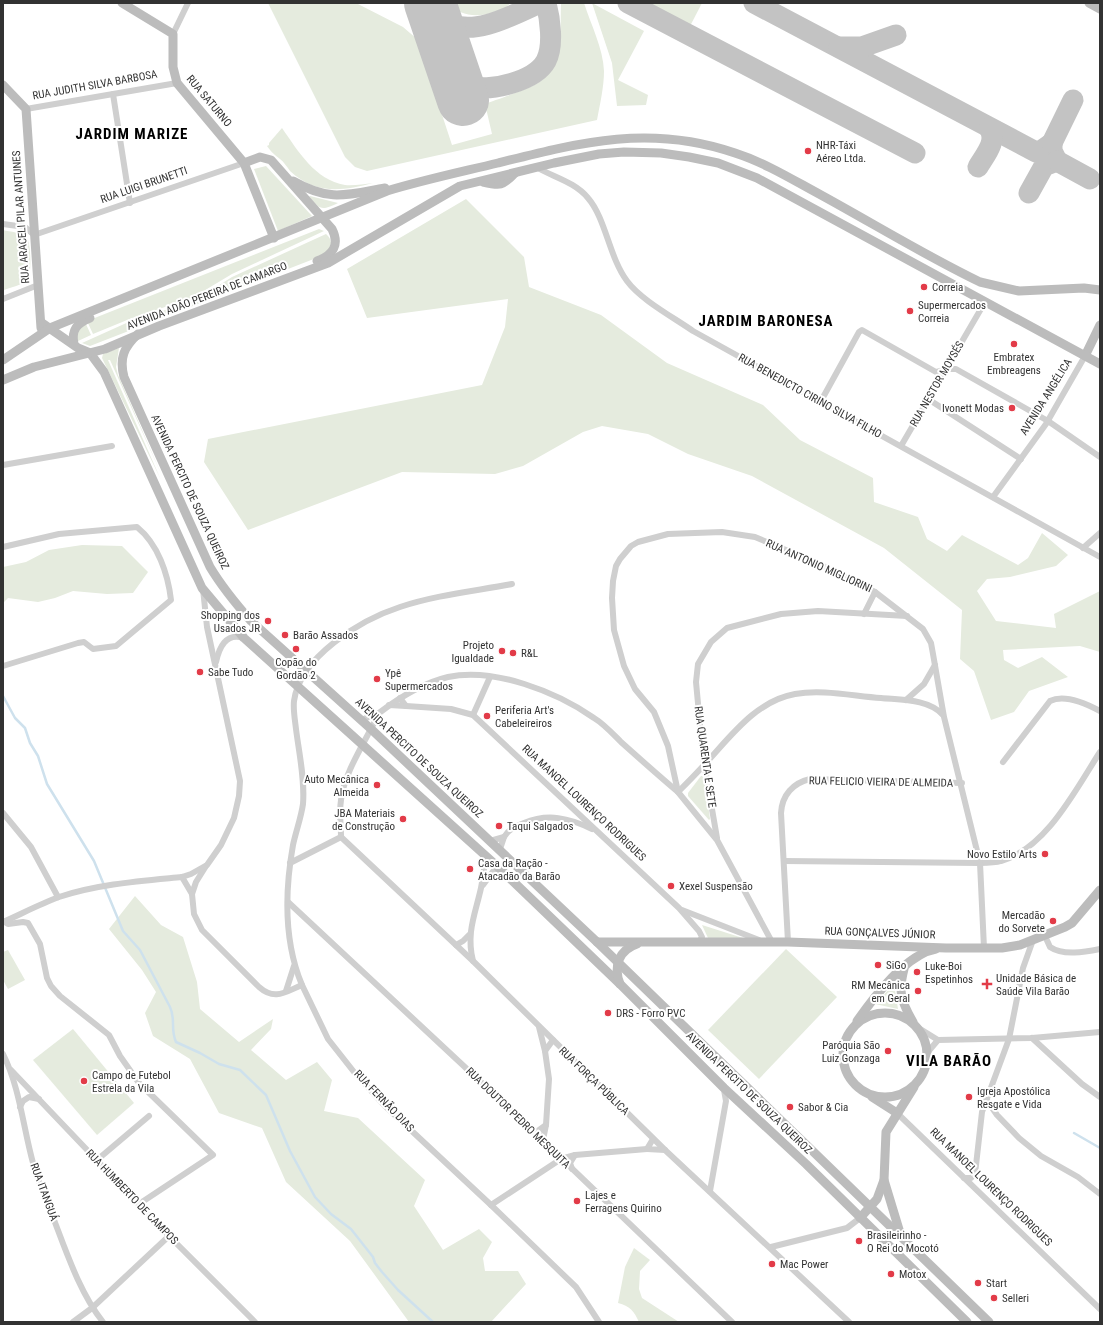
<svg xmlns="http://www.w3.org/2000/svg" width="1103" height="1325" font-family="'Roboto Condensed',sans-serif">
  <rect width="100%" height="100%" fill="#fff"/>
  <g fill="#e5ebde">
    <path d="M268 3H356L403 27 417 39 452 145 492 134 485 104C497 99 533 88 541 81 564 62 560 29 561 3H584C591 25 603 48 604 71 604 87 600 104 597 120L367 171 355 167 345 157Z"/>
    <path d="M447 3H510C507 8 502 9 497 11 479 18 461 17 447 3Z"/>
    <polygon points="592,3 644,31 618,80 648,95 646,105 617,106 612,63"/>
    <polygon points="637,3 702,3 688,30"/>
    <path d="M282 128C298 151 315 180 345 185 353 186 364 184 373 183 342 191 316 195 290 171 287 167 284 162 280 159 275 155 271 152 267 146L269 145V143Z"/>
    <polygon points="266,166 312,216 278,231 254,169"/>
    <path d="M309 196H310L338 203C321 211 320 210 309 196Z"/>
    <polygon points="466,199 524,257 529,287 601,315 667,363 763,405 800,440 873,478 874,502 918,517 927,539 947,551 962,535 1018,565 1028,558 1042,533 1068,555 1056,566 1010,577 987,579 977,591 996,621 1056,628 1054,614 1100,591 1100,652 1080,646 1003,650 1004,660 1018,668 1042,657 1068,677 1029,691 1014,712 991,720 974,671 960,659 962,610 884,548 752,476 688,454 648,434 602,426 583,432 523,466 495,474 402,472 248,530 204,462 208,439 482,385 505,327 508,299 367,318 347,269"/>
    <polygon points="319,229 324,231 232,274 192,298 132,318 93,334 87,321"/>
    <path d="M3 230C10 232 22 232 27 238 31 243 32 277 27 281 22 285 11 287 4 290Z"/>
    <path d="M326 234C335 242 330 248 324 255L90 346 82 343 133 320 194 301 232 277Z"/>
    <polygon points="85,322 91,335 78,341 76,338 76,331"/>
    <polygon points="119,348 116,367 118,375 163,478 110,360 108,360 161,480 102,358 103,354"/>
    <polygon points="82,545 122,546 148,572 133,593 107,594 73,591 55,598 38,602 8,598 3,603 3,567 26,562 49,550"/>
    <polygon points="701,776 704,776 710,819 709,820 688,796 688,793"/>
    <polygon points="135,896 161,925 183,937 197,982 200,1009 239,1042 273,1019 271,1029 251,1050 286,1080 317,1062 332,1080 324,1111 358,1118 425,1180 414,1206 443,1250 479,1229 492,1242 483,1258 485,1271 518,1271 526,1284 491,1322 409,1322 350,1241 286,1182 262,1128 219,1113 190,1059 153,1036 145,1013 156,992 142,970 109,929"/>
    <polygon points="702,925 746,939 708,938"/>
    <polygon points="786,949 837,997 759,1079 708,1030"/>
    <polygon points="8,950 25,980 8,989 3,980 3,952"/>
    <polygon points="894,984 898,1009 875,1004"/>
    <polygon points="73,1029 134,1103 97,1135 33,1060"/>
    <path d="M634 1248 650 1260 640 1271 639 1289 642 1298 679 1322H639C634 1311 630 1306 618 1303L625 1267Z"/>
  </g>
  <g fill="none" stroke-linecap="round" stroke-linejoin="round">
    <g stroke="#cee1ed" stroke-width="2.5">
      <path d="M3 696 15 718 25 728 30 743 38 756 47 784 94 861 123 931 140 950 170 1007C176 1020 170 1028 176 1042L200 1053 219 1064 240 1070 266 1095 290 1151 315 1197 331 1214 351 1229 373 1257 375 1263 382 1272 398 1290 433 1322"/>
      <polyline points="1074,1133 1100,1148"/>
    </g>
    <g stroke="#c3c3c3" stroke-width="21">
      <polyline points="628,3 915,153"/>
      <polyline points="754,3 1036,152 1042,150 1052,143 1052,151 1057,161 1044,166 1029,193"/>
      <path d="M431 5C437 11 444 20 451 24 477 36 516 13 540 3"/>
      <polyline points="839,47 862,47 896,35"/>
      <path d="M454 72C459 77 464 84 471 86 491 92 535 81 546 61 554 46 550 18 546 3"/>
      <polyline points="1052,143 1073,100"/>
      <polyline points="1057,161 1090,179"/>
      <path d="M978 167C985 155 998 141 989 128"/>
    </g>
    <polyline stroke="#c3c3c3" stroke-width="52" points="430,3 463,100"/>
    <g stroke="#cfcfcf" stroke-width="6">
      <polyline points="173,34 188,3"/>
      <polyline points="113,94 130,203"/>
      <polyline points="26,109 177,83"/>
      <path d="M536 167C553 177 575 182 588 198 606 219 609 257 627 281 641 300 673 317 693 331L1100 557"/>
      <polyline points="3,224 25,227 34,235 244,163"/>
      <polyline points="3,299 38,285"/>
      <polyline points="928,399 1021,459"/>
      <polyline points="821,401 859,332 862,330 936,372 946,369 956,369 1048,421 1100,457"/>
      <polyline points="901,446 985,302"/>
      <polyline points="3,465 112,446"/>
      <polyline points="993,497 1046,424 1085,356"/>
      <path d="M3 547 59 534 137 527C158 544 168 574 171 600L116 646 93 649 84 642 78 643 3 666"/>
      <polyline points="1083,548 1100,533"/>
      <polyline points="864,614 875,592"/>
      <path d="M216 662C219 648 226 632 243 638"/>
      <polyline points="906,700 924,684 935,665"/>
      <polyline points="389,705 406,706 400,698"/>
      <polyline points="406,706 451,709 473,715 679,908 699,931 702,937 699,942"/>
      <path d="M379 713C400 697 423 683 448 677 494 667 557 692 594 718 604 724 613 734 621 742 640 759 659 776 678 792 687 783 696 774 705 764 731 736 756 701 795 694 822 689 853 696 881 698 901 700 929 699 943 715"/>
      <polyline points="473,715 490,677"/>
      <path d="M1003 762 1050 701C1064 694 1087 704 1100 711"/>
      <polyline points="3,813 31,847 58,897"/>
      <polyline points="341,837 473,961 665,1150 849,1322"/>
      <path d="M341 837C341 825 339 812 341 800 344 772 367 739 379 713L361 720"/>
      <path d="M504 837C509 829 515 827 524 823 548 813 569 818 592 829"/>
      <polyline points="717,838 703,757 696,682 698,664 711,642 727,628 781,614 818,611 907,616"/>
      <polyline points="490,841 504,837 500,849"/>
      <path d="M784 861 980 863C987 863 995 863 1001 861 1046 849 1076 789 1100 752"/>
      <polyline points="290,863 341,837"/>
      <polyline points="182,877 192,894 196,882 206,866"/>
      <polyline points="483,885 497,866"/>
      <path d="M192 894 194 914 202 930 259 987C275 1001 285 992 302 985L328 1039 354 1072 384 1105 491 1205 576 1287 599 1322"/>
      <polyline points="288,902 512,1111 732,1322"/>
      <polyline points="682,910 759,940"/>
      <polyline points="3,921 8,924 23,922 28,923 40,944 47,978 51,986 60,996 109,1035 120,1056 139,1083 213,1155 139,1204"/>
      <path d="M3 922C21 914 40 904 59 897 98 884 141 881 182 877L191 874 207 865 221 845 234 818 239 796 240 781 207 627 203 589"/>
      <path d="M1045 936 1050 947C1063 956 1085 952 1100 949"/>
      <polyline points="772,942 717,840 678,792 668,746 654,712 635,689 624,666 614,630 612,598 613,581 616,566 620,559 631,546 638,542 668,534 722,532 755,537 817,563 875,592 923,629 931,643 933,654 944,717 980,863 984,948"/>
      <path d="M788 942 781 813C782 795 793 783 810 779L962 783"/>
      <polyline points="456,945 463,941 469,935"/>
      <path d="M473 961C466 933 475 915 481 888 483 878 484 867 486 857"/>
      <path d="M302 985C284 942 285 890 293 845 296 831 301 818 303 804 305 779 299 753 296 729 295 720 293 710 294 701 300 657 360 620 400 607 436 595 475 591 512 584"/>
      <polyline points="286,991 294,966"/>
      <polyline points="539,1027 545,1051 553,1040"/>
      <polyline points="917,1027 938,1040 927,1053"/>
      <polyline points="1032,1038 1082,1084 1100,1097"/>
      <polyline points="938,1040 1032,1038 1100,1032"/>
      <polyline points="545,1051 549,1079 546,1125"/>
      <path d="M3 1054C20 1088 23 1127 33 1163 37 1180 45 1196 51 1212 65 1248 79 1292 103 1322"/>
      <polyline points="11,1070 169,1236 255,1322"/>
      <polyline points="986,1099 997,1115 1019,1138 1041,1156 1078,1177 1100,1194"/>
      <polyline points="20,1107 23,1101 29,1097 39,1099"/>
      <polyline points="897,1113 1100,1309"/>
      <polyline points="535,1133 546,1125 543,1140"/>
      <polyline points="653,1139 647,1149 665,1150"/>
      <polyline points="575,1155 647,1149"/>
      <polyline points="97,1160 149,1116"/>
      <polyline points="964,1178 971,1178 975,1174 982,1112 1009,1039 1023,968 1033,940"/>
      <polyline points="710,1191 726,1101 724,1090"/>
      <polyline points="491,1205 561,1159 575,1155 570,1163 572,1169"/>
      <polyline points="771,1247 847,1228 860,1218"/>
      <polyline points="73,1322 92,1308 169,1236"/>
    </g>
    <g stroke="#bcbcbc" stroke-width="9">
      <polyline points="122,3 173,34 173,67 177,83 244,163 274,238"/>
      <polyline points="1089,3 1100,9"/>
      <polyline points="3,85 26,109 41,328"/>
      <path d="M244 163 260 157 271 160 332 229C340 245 333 255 317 261"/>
      <path d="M293 181C330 202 346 195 385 188"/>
      <path d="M483 182C500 186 503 186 515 173"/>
      <polyline points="42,323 78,348 90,353 104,372 202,588 244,638 497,866 621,985 724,1088 806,1164 967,1322"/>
      <path d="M138 334C124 347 119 358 124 377L210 567C222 587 236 604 251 621L371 729 597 942 989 1322"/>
      <path d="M74 344C71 330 77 323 90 318"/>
      <polyline points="1085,356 1100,325"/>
      <path d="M3 360 50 328 387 191C423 180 461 172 498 163 581 142 651 124 735 153 766 163 793 180 821 195 874 224 926 256 980 282L1019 291 1084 288 1100 290"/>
      <polyline points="3,380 34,367 105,349 159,326 328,263 460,186 554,163 599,154 624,152 661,153 689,157 718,163 757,178 1100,364"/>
      <polyline points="597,942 788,942 946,948 1002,948 1020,945 1065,927 1072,923 1100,890"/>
      <path d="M904 969C898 992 901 1001 913 1022"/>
      <path d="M620 984C613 966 619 950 637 944"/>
      <circle cx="885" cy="1055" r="42"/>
      <path d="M857 1021C874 997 906 954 936 949"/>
      <polyline points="872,1097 897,1113"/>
      <polyline points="884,1180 901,1236"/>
      <polyline points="860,1218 877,1199 884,1180 886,1132 914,1087"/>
    </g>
  </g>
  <g fill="#e23b48" stroke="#fff" stroke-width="1.5">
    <circle cx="808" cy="151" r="4"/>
    <circle cx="924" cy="287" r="4"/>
    <circle cx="910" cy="311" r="4"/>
    <circle cx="1014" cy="344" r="4"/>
    <circle cx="1012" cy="408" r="4"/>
    <circle cx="268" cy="621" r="4"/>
    <circle cx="285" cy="635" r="4"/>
    <circle cx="296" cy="649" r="4"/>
    <circle cx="502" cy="651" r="4"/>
    <circle cx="513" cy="653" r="4"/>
    <circle cx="200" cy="672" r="4"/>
    <circle cx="377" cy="679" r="4"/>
    <circle cx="487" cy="716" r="4"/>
    <circle cx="377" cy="785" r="4"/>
    <circle cx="403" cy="819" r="4"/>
    <circle cx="499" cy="826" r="4"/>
    <circle cx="1045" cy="854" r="4"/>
    <circle cx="470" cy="869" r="4"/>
    <circle cx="671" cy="886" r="4"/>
    <circle cx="1053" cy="921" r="4"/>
    <circle cx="878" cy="965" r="4"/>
    <circle cx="917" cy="972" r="4"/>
    <path d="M985 978h4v4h4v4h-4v4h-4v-4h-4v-4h4z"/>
    <circle cx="918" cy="991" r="4"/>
    <circle cx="608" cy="1013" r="4"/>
    <circle cx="888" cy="1051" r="4"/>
    <circle cx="84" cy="1081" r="4"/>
    <circle cx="969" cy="1097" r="4"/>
    <circle cx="790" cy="1107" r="4"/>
    <circle cx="577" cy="1201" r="4"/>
    <circle cx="859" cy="1241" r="4"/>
    <circle cx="772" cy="1264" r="4"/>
    <circle cx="891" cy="1274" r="4"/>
    <circle cx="978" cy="1283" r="4"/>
    <circle cx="994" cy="1298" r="4"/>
  </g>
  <g text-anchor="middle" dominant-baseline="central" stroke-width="4" stroke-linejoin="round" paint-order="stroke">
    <g font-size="11" fill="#323232" stroke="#fff">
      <text transform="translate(95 85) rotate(-10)">RUA JUDITH SILVA BARBOSA</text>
      <text transform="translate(209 101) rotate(50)">RUA SATURNO</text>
      <text transform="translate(144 185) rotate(-19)">RUA LUIGI BRUNETTI</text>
      <text transform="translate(21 217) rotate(-94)">RUA ARACELI PILAR ANTUNES</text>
      <text transform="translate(207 296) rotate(-21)">AVENIDA ADÃO PEREIRA DE CAMARGO</text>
      <text transform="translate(937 384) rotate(-60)">RUA NESTOR MOYSÉS</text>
      <text transform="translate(810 396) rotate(29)">RUA BENEDICTO CIRINO SILVA FILHO</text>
      <text transform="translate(1046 397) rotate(-58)">AVENIDA ANGÉLICA</text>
      <text transform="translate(190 492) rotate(65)">AVENIDA PERCITO DE SOUZA QUEIROZ</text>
      <text transform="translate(819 566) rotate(24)">RUA ANTONIO MIGLIORINI</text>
      <text transform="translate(705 757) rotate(82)">RUA QUARENTA E SETE</text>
      <text transform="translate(419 758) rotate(43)">AVENIDA PERCITO DE SOUZA QUEIROZ</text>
      <text transform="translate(881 782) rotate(1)">RUA FELICIO VIEIRA DE ALMEIDA</text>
      <text transform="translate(584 803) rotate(43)">RUA MANOEL LOURENÇO RODRIGUES</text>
      <text transform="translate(880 933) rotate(2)">RUA GONÇALVES JÚNIOR</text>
      <text transform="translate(594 1081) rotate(44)">RUA FORÇA PÚBLICA</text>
      <text transform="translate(749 1093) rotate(44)">AVENIDA PERCITO DE SOUZA QUEIROZ</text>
      <text transform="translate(384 1101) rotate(46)">RUA FERNÃO DIAS</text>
      <text transform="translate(518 1118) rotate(44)">RUA DOUTOR PEDRO MESQUITA</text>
      <text transform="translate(991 1187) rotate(44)">RUA MANOEL LOURENÇO RODRIGUES</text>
      <text transform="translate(44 1192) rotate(70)">RUA ITANGUÁ</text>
      <text transform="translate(132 1197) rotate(46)">RUA HUMBERTO DE CAMPOS</text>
    </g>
    <g font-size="11" fill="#323232" stroke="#fff" text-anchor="start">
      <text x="816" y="145">NHR-Táxi<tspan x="816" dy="13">Aéreo Ltda.</tspan></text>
      <text x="932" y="287">Correia</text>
      <text x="918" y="305">Supermercados<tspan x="918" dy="13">Correia</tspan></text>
      <text x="1014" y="357" text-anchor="middle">Embratex<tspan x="1014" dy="13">Embreagens</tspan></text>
      <text x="1004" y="408" text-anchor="end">Ivonett Modas</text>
      <text x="260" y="615" text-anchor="end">Shopping dos<tspan x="260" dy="13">Usados JR</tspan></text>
      <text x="293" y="635">Barão Assados</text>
      <text x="494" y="645" text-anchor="end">Projeto<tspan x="494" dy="13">Igualdade</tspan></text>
      <text x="521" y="653">R&amp;L</text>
      <text x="296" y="662" text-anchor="middle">Copão do<tspan x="296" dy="13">Gordão 2</tspan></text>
      <text x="208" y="672">Sabe Tudo</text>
      <text x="385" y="673">Ypê<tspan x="385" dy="13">Supermercados</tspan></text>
      <text x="495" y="710">Periferia Art's<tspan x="495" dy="13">Cabeleireiros</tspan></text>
      <text x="369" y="779" text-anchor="end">Auto Mecânica<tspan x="369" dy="13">Almeida</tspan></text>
      <text x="395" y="813" text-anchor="end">JBA Materiais<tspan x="395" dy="13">de Construção</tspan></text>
      <text x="507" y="826">Taqui Salgados</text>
      <text x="1037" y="854" text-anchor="end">Novo Estilo Arts</text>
      <text x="478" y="863">Casa da Ração -<tspan x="478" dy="13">Atacadão da Barão</tspan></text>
      <text x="679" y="886">Xexel Suspensão</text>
      <text x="1045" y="915" text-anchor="end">Mercadão<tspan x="1045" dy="13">do Sorvete</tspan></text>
      <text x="886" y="965">SiGo</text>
      <text x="925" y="966">Luke-Boi<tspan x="925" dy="13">Espetinhos</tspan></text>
      <text x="996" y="978">Unidade Básica de<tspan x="996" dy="13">Saúde Vila Barão</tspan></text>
      <text x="910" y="985" text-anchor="end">RM Mecânica<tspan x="910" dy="13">em Geral</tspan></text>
      <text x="616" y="1013">DRS - Forro PVC</text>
      <text x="880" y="1045" text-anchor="end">Paróquia São<tspan x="880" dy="13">Luiz Gonzaga</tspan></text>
      <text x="92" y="1075">Campo de Futebol<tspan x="92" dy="13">Estrela da Vila</tspan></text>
      <text x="977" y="1091">Igreja Apostólica<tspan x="977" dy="13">Resgate e Vida</tspan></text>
      <text x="798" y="1107">Sabor &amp; Cia</text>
      <text x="585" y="1195">Lajes e<tspan x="585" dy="13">Ferragens Quirino</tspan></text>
      <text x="867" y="1235">Brasileirinho -<tspan x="867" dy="13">O Rei do Mocotó</tspan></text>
      <text x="780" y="1264">Mac Power</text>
      <text x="899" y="1274">Motox</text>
      <text x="986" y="1283">Start</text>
      <text x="1002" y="1298">Selleri</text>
    </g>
    <g font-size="15" font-weight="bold" letter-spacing="1" fill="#000" stroke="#fff">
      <text x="132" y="134">JARDIM MARIZE</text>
      <text x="766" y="321">JARDIM BARONESA</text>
      <text x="949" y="1061">VILA BARÃO</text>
    </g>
  </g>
  <rect width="1103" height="1325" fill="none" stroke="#323232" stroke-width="8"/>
</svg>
